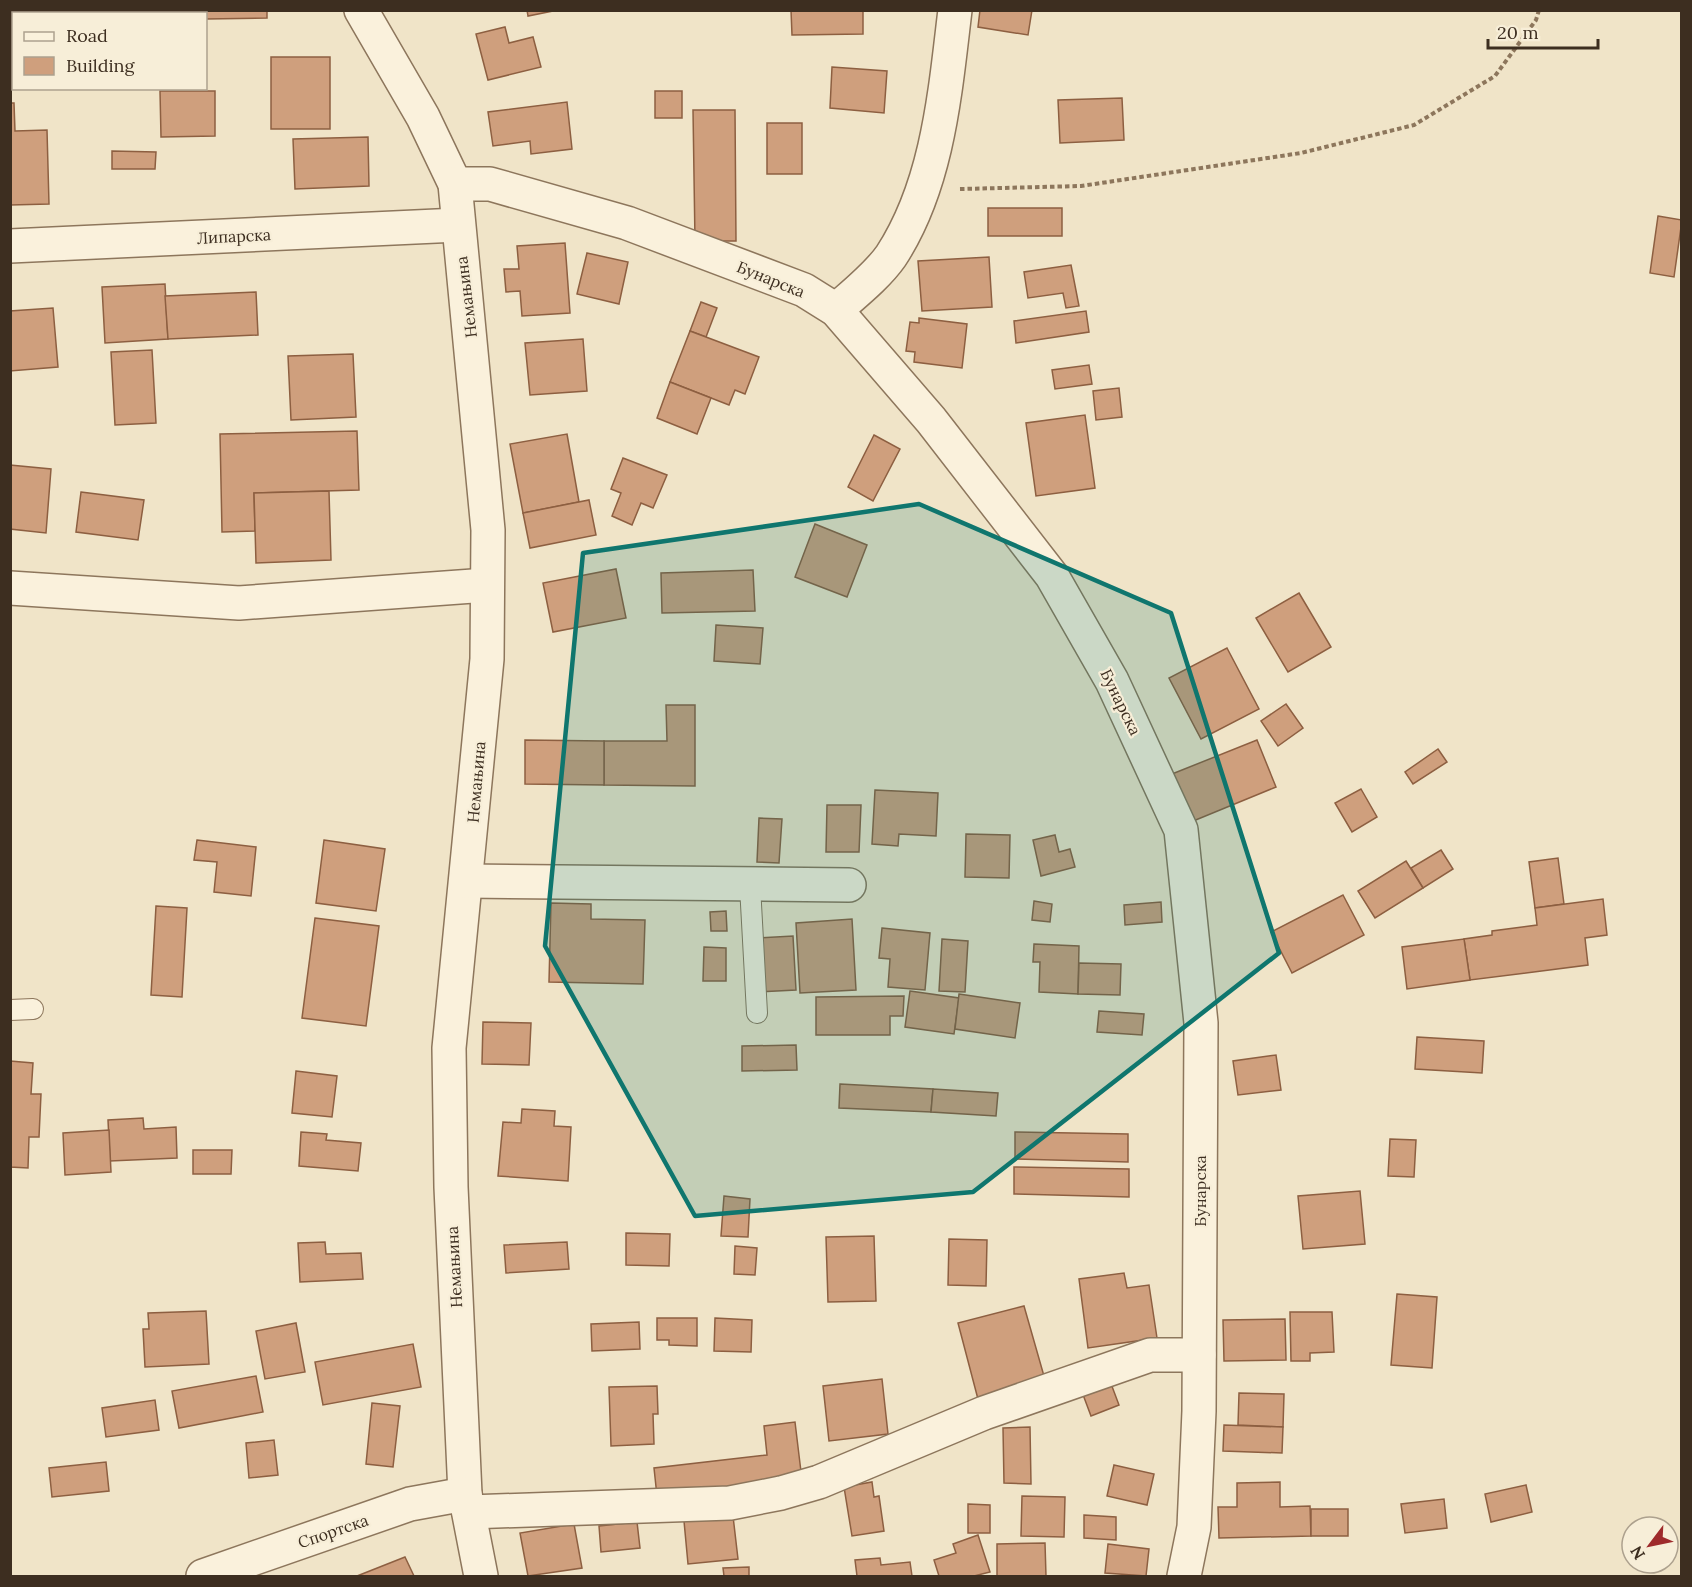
<svg xmlns="http://www.w3.org/2000/svg" width="1692" height="1587" font-family="Lora,serif">
  <rect width="100%" height="100%" fill="#f0e4c8"/>
  <g fill="#cf9f7d" stroke="#8d5f41" stroke-width="1.5">
    <polygon points="151,10 267,10 267,18 206,19 206,32 206,14 151,14"/>
    <polygon points="527,10 558,10 528,16"/>
    <polygon points="791,10 863,10 863,34 792,35"/>
    <polygon points="980,10 1032,10 1028,35 978,27"/>
    <polygon points="505,27 509,43 533,37 541,67 488,80 476,34"/>
    <rect x="10" y="42" width="4" height="35"/>
    <rect x="271" y="57" width="59" height="72"/>
    <polygon points="832,67 887,71 884,113 830,108"/>
    <polygon points="160,91 215,91 215,136 161,137"/>
    <rect x="655" y="91" width="27" height="27"/>
    <polygon points="1122,98 1124,140 1060,143 1058,100"/>
    <polygon points="567,102 572,149 531,154 530,141 493,146 488,112"/>
    <polygon points="10,103 14,103 15,131 47,130 49,204 10,205"/>
    <polygon points="693,110 735,110 736,241 695,241"/>
    <rect x="767" y="123" width="35" height="51"/>
    <polygon points="368,137 369,186 295,189 293,139"/>
    <polygon points="112,151 156,152 155,169 112,169"/>
    <rect x="988" y="208" width="74" height="28"/>
    <polygon points="1658,216 1682,220 1674,277 1650,273"/>
    <polygon points="565,243 570,313 522,316 520,291 506,292 504,269 519,269 517,246"/>
    <polygon points="587,253 628,262 619,304 577,294"/>
    <polygon points="989,257 992,307 922,311 918,261"/>
    <polygon points="1071,265 1079,306 1066,308 1063,293 1028,298 1024,272"/>
    <polygon points="165,284 168,339 105,343 102,287"/>
    <polygon points="256,292 258,335 168,339 165,296"/>
    <polygon points="701,302 717,308 706,337 690,331"/>
    <polygon points="53,308 58,367 10,371 10,311"/>
    <polygon points="1086,311 1089,332 1016,343 1014,321"/>
    <polygon points="919,318 967,324 962,368 914,362 915,352 906,351 910,322 919,323"/>
    <polygon points="690,331 759,357 745,394 735,390 729,405 670,382"/>
    <polygon points="583,339 587,391 530,395 525,343"/>
    <polygon points="152,350 156,423 115,425 111,352"/>
    <polygon points="353,354 356,417 291,420 288,356"/>
    <polygon points="1089,365 1092,384 1055,389 1052,370"/>
    <polygon points="670,382 711,398 697,434 657,418"/>
    <polygon points="1119,388 1122,417 1096,420 1093,391"/>
    <polygon points="1085,415 1095,488 1036,496 1026,423"/>
    <polygon points="357,431 359,490 254,493 255,531 222,532 220,434"/>
    <polygon points="567,434 579,502 523,513 510,444"/>
    <polygon points="874,435 900,449 873,501 848,487"/>
    <polygon points="623,458 667,475 653,508 641,503 632,525 612,516 621,493 611,489"/>
    <polygon points="10,465 51,469 46,533 10,529"/>
    <polygon points="329,491 331,560 256,563 254,493"/>
    <polygon points="81,492 144,500 138,540 76,532"/>
    <polygon points="589,500 596,535 530,548 523,513"/>
    <polygon points="815,524 867,545 847,597 795,577"/>
    <polygon points="616,569 626,618 553,632 543,583"/>
    <polygon points="753,570 755,611 662,613 661,573"/>
    <polygon points="1299,593 1331,647 1288,672 1256,618"/>
    <polygon points="716,625 763,628 760,664 714,661"/>
    <polygon points="1227,648 1259,709 1201,739 1169,678"/>
    <polygon points="1286,704 1303,728 1278,746 1261,721"/>
    <polygon points="666,705 695,705 695,786 604,785 604,741 667,741"/>
    <polygon points="525,740 604,741 604,785 525,784"/>
    <polygon points="1257,740 1276,787 1186,824 1167,776"/>
    <polygon points="1438,749 1447,762 1413,784 1405,772"/>
    <polygon points="1361,789 1377,817 1352,832 1335,803"/>
    <polygon points="875,790 938,793 936,836 899,834 898,846 872,844"/>
    <polygon points="827,805 861,805 859,852 826,852"/>
    <polygon points="759,818 782,819 779,863 757,862"/>
    <polygon points="966,834 1010,835 1009,878 965,877"/>
    <polygon points="1055,835 1059,852 1070,849 1075,867 1041,876 1033,840"/>
    <polygon points="197,840 256,847 251,896 214,892 217,862 194,860"/>
    <polygon points="324,840 385,849 376,911 316,903"/>
    <polygon points="1441,850 1453,869 1423,888 1411,868"/>
    <polygon points="1558,858 1564,904 1535,908 1529,862"/>
    <polygon points="1406,861 1423,888 1375,918 1358,891"/>
    <polygon points="1343,895 1364,935 1292,973 1271,932"/>
    <polygon points="1603,899 1607,935 1585,938 1588,965 1470,980 1464,939 1492,935 1492,931 1537,925 1535,908"/>
    <polygon points="1034,901 1052,904 1050,922 1032,920"/>
    <polygon points="1161,902 1162,922 1125,925 1124,905"/>
    <polygon points="551,903 591,904 591,919 645,920 643,984 549,982"/>
    <polygon points="156,906 187,908 182,997 151,995"/>
    <polygon points="726,911 727,931 711,931 710,912"/>
    <polygon points="315,918 379,926 366,1026 302,1018"/>
    <polygon points="852,919 856,990 800,993 796,923"/>
    <polygon points="882,928 930,933 925,990 888,987 890,959 879,958"/>
    <polygon points="793,936 796,990 758,992 755,938"/>
    <polygon points="942,939 968,941 965,992 939,991"/>
    <polygon points="1464,939 1470,980 1407,989 1402,947"/>
    <polygon points="1034,944 1079,946 1078,994 1039,992 1040,962 1033,962"/>
    <polygon points="704,947 726,948 726,981 703,981"/>
    <polygon points="1079,963 1121,964 1120,995 1078,994"/>
    <polygon points="910,991 959,998 954,1034 905,1027"/>
    <polygon points="959,994 1020,1003 1015,1038 955,1029"/>
    <polygon points="904,996 903,1016 890,1016 890,1035 816,1035 816,997"/>
    <polygon points="1099,1011 1144,1014 1142,1035 1097,1032"/>
    <polygon points="483,1022 531,1023 529,1065 482,1064"/>
    <polygon points="1417,1037 1484,1041 1482,1073 1415,1069"/>
    <polygon points="796,1045 797,1070 742,1071 742,1046"/>
    <polygon points="1276,1055 1281,1090 1238,1095 1233,1061"/>
    <polygon points="10,1061 33,1063 31,1094 41,1094 39,1137 29,1137 28,1168 10,1167"/>
    <polygon points="296,1071 337,1076 332,1117 292,1113"/>
    <polygon points="840,1084 933,1089 931,1112 839,1108"/>
    <polygon points="933,1089 998,1093 996,1116 931,1112"/>
    <polygon points="522,1109 555,1111 554,1126 571,1127 568,1181 498,1176 503,1122 521,1123"/>
    <polygon points="143,1118 144,1129 176,1127 177,1158 110,1161 108,1120"/>
    <polygon points="109,1130 111,1172 65,1175 63,1133"/>
    <polygon points="301,1132 327,1134 326,1140 361,1143 358,1171 299,1166"/>
    <polygon points="1015,1132 1128,1134 1128,1162 1015,1159"/>
    <polygon points="1390,1139 1416,1140 1414,1177 1388,1176"/>
    <polygon points="193,1150 232,1150 231,1174 193,1174"/>
    <polygon points="1014,1167 1129,1169 1129,1197 1014,1194"/>
    <polygon points="1360,1191 1365,1244 1303,1249 1298,1196"/>
    <polygon points="724,1196 750,1199 748,1237 721,1236"/>
    <polygon points="626,1233 670,1234 669,1266 626,1265"/>
    <polygon points="874,1236 876,1301 828,1302 826,1237"/>
    <polygon points="949,1239 987,1240 986,1286 948,1285"/>
    <polygon points="325,1242 326,1254 361,1253 363,1279 300,1282 298,1243"/>
    <polygon points="567,1242 569,1269 506,1273 504,1245"/>
    <polygon points="735,1246 757,1248 755,1275 734,1274"/>
    <polygon points="1124,1273 1127,1288 1149,1285 1157,1338 1088,1348 1079,1279"/>
    <polygon points="1397,1294 1437,1297 1432,1368 1391,1365"/>
    <polygon points="1024,1306 1044,1376 979,1403 958,1323"/>
    <polygon points="206,1311 209,1364 145,1367 143,1329 149,1329 148,1313"/>
    <polygon points="1290,1312 1332,1312 1334,1352 1310,1353 1310,1361 1291,1361"/>
    <polygon points="657,1318 697,1318 697,1346 669,1345 669,1340 657,1340"/>
    <polygon points="715,1318 752,1320 751,1352 714,1351"/>
    <polygon points="1285,1319 1286,1360 1224,1361 1223,1320"/>
    <polygon points="639,1322 640,1349 592,1351 591,1324"/>
    <polygon points="296,1323 305,1372 265,1379 256,1331"/>
    <polygon points="413,1344 421,1387 323,1405 315,1362"/>
    <polygon points="256,1376 263,1412 179,1428 172,1391"/>
    <polygon points="882,1379 888,1434 829,1441 823,1386"/>
    <polygon points="1110,1381 1119,1405 1091,1416 1082,1392"/>
    <polygon points="657,1386 658,1414 653,1414 654,1444 611,1446 609,1387"/>
    <polygon points="1239,1393 1284,1394 1283,1427 1238,1425"/>
    <polygon points="155,1400 159,1430 106,1437 102,1408"/>
    <polygon points="372,1403 400,1406 393,1467 366,1464"/>
    <polygon points="795,1422 802,1480 657,1496 654,1468 767,1455 764,1426"/>
    <polygon points="1224,1425 1283,1427 1282,1453 1223,1451"/>
    <polygon points="1030,1427 1031,1484 1004,1483 1003,1428"/>
    <polygon points="274,1440 278,1475 249,1478 246,1443"/>
    <polygon points="106,1462 109,1491 52,1497 49,1468"/>
    <polygon points="1114,1465 1154,1474 1147,1505 1107,1496"/>
    <polygon points="872,1482 874,1497 879,1496 884,1531 852,1536 844,1487"/>
    <polygon points="1280,1482 1280,1507 1310,1506 1311,1536 1219,1538 1218,1507 1237,1507 1237,1483"/>
    <polygon points="1526,1485 1532,1512 1491,1522 1485,1494"/>
    <polygon points="1022,1496 1065,1497 1064,1537 1021,1536"/>
    <polygon points="1444,1499 1447,1528 1405,1533 1401,1504"/>
    <polygon points="968,1504 990,1505 990,1533 968,1533"/>
    <rect x="1311" y="1509" width="37" height="27"/>
    <polygon points="1084,1515 1116,1517 1116,1540 1084,1538"/>
    <polygon points="733,1516 738,1559 688,1564 684,1521"/>
    <polygon points="637,1522 640,1548 601,1552 599,1526"/>
    <polygon points="574,1524 582,1568 528,1576 520,1533"/>
    <polygon points="978,1535 990,1572 974,1576 939,1576 934,1560 956,1553 953,1544"/>
    <polygon points="1045,1543 1046,1576 997,1576 997,1544"/>
    <polygon points="1108,1544 1149,1549 1146,1576 1105,1573"/>
    <polygon points="405,1557 414,1576 357,1576"/>
    <polygon points="880,1558 881,1565 910,1562 912,1576 857,1576 855,1560"/>
    <polygon points="749,1567 749,1576 724,1576 723,1568"/>
  </g>
  <g fill="none" stroke-linecap="round" stroke-linejoin="round">
    <g stroke="#8d765c" stroke-width="22">
      <g id="service">
        <polyline points="750,886 757,1013"/>
        <polyline points="10,1010 33,1009"/>
      </g>
    </g>
    <g stroke="#8d765c" stroke-width="36">
      <g id="minor">
        <polyline points="361,10 423,117 455,184 488,530 487,659 449,1048 451,1187 465,1494 481,1576"/>
        <polyline points="455,184 490,184 627,223 804,290 836,310 931,420 1052,576 1112,681 1181,830 1201,1023 1199,1411 1194,1527 1184,1576"/>
        <polyline points="10,246 458,225"/>
        <path d="M836 310C854 294 877 276 891 256 938 184 945 93 955 10"/>
        <polyline points="10,588 239,603 487,585"/>
        <polyline points="466,881 849,885"/>
        <polyline points="469,1512 730,1503 781,1493 819,1482 984,1413 1150,1355 1199,1355"/>
        <polyline points="203,1576 410,1504 465,1494"/>
      </g>
    </g>
    <polyline stroke="#8d765c" stroke-width="4" stroke-dasharray="4.5 3" stroke-linecap="butt" points="960,189 1081,186 1301,153 1414,125 1495,76 1536,20 1539,10"/>
    <use href="#service" stroke="#faf1dc" stroke-width="20"/>
    <use href="#minor" stroke="#faf1dc" stroke-width="33"/>
  </g>
  <path fill="#0f766e" fill-opacity="0.2" stroke="#0f766e" stroke-width="4.5" stroke-linejoin="round" d="M919 504 1171 613 1279 953 973 1192 695 1216 545 946 583 553Z"/>
  <g text-anchor="middle" dominant-baseline="central" stroke-width="4.5" stroke-linejoin="round" paint-order="stroke">
    <g font-size="16" fill="#3d2e20" stroke="#f7eed8">
      <text transform="translate(234 236) rotate(-3)">Липарска</text>
      <text transform="translate(771 279) rotate(22)">Бунарска</text>
      <text transform="translate(466 297) rotate(-97)">Немањина</text>
      <text transform="translate(1121 702) rotate(64)">Бунарска</text>
      <text transform="translate(476 782) rotate(-85)">Немањина</text>
      <text transform="translate(1200 1191) rotate(-90)">Бунарска</text>
      <text transform="translate(454 1267) rotate(-93)">Немањина</text>
      <text transform="translate(333 1531) rotate(-19)">Спортска</text>
    </g>
  </g>
  <rect width="1692" height="1587" fill="none" stroke="#3d2e20" stroke-width="24"/>
  <rect x="12" y="12" width="195" height="78" fill="#f7eed8" stroke="#ada18e" stroke-width="1.5"/>
  <rect x="24" y="32" width="30" height="9" fill="#faf1dc" stroke="#ada18e" stroke-width="1.5"/>
  <text x="66" y="42" font-size="18" fill="#3d2e20">Road</text>
  <rect x="24" y="57" width="30" height="18" fill="#cf9f7d" stroke="#ada18e" stroke-width="1.5"/>
  <text x="66" y="72" font-size="18" fill="#3d2e20">Building</text>
  <g transform="translate(1650 1545) rotate(238)"><circle r="28" fill="#f7eed8" stroke="#ada18e" stroke-width="1.5"/>
  <path d="M0-4.5L10 22L0 15L-10 22Z" fill="#9e2a2b"/>
  <text y="-9" font-size="16" font-weight="bold" text-anchor="middle" fill="#3d2e20">N</text>
  </g>
  <path d="M1488 39v9h110v-9" fill="none" stroke="#3d2e20" stroke-width="3"/>
  <text x="1497" y="39" font-size="18" fill="#3d2e20" stroke="#f7eed8" stroke-width="4.5" paint-order="stroke">20 m</text>
</svg>
